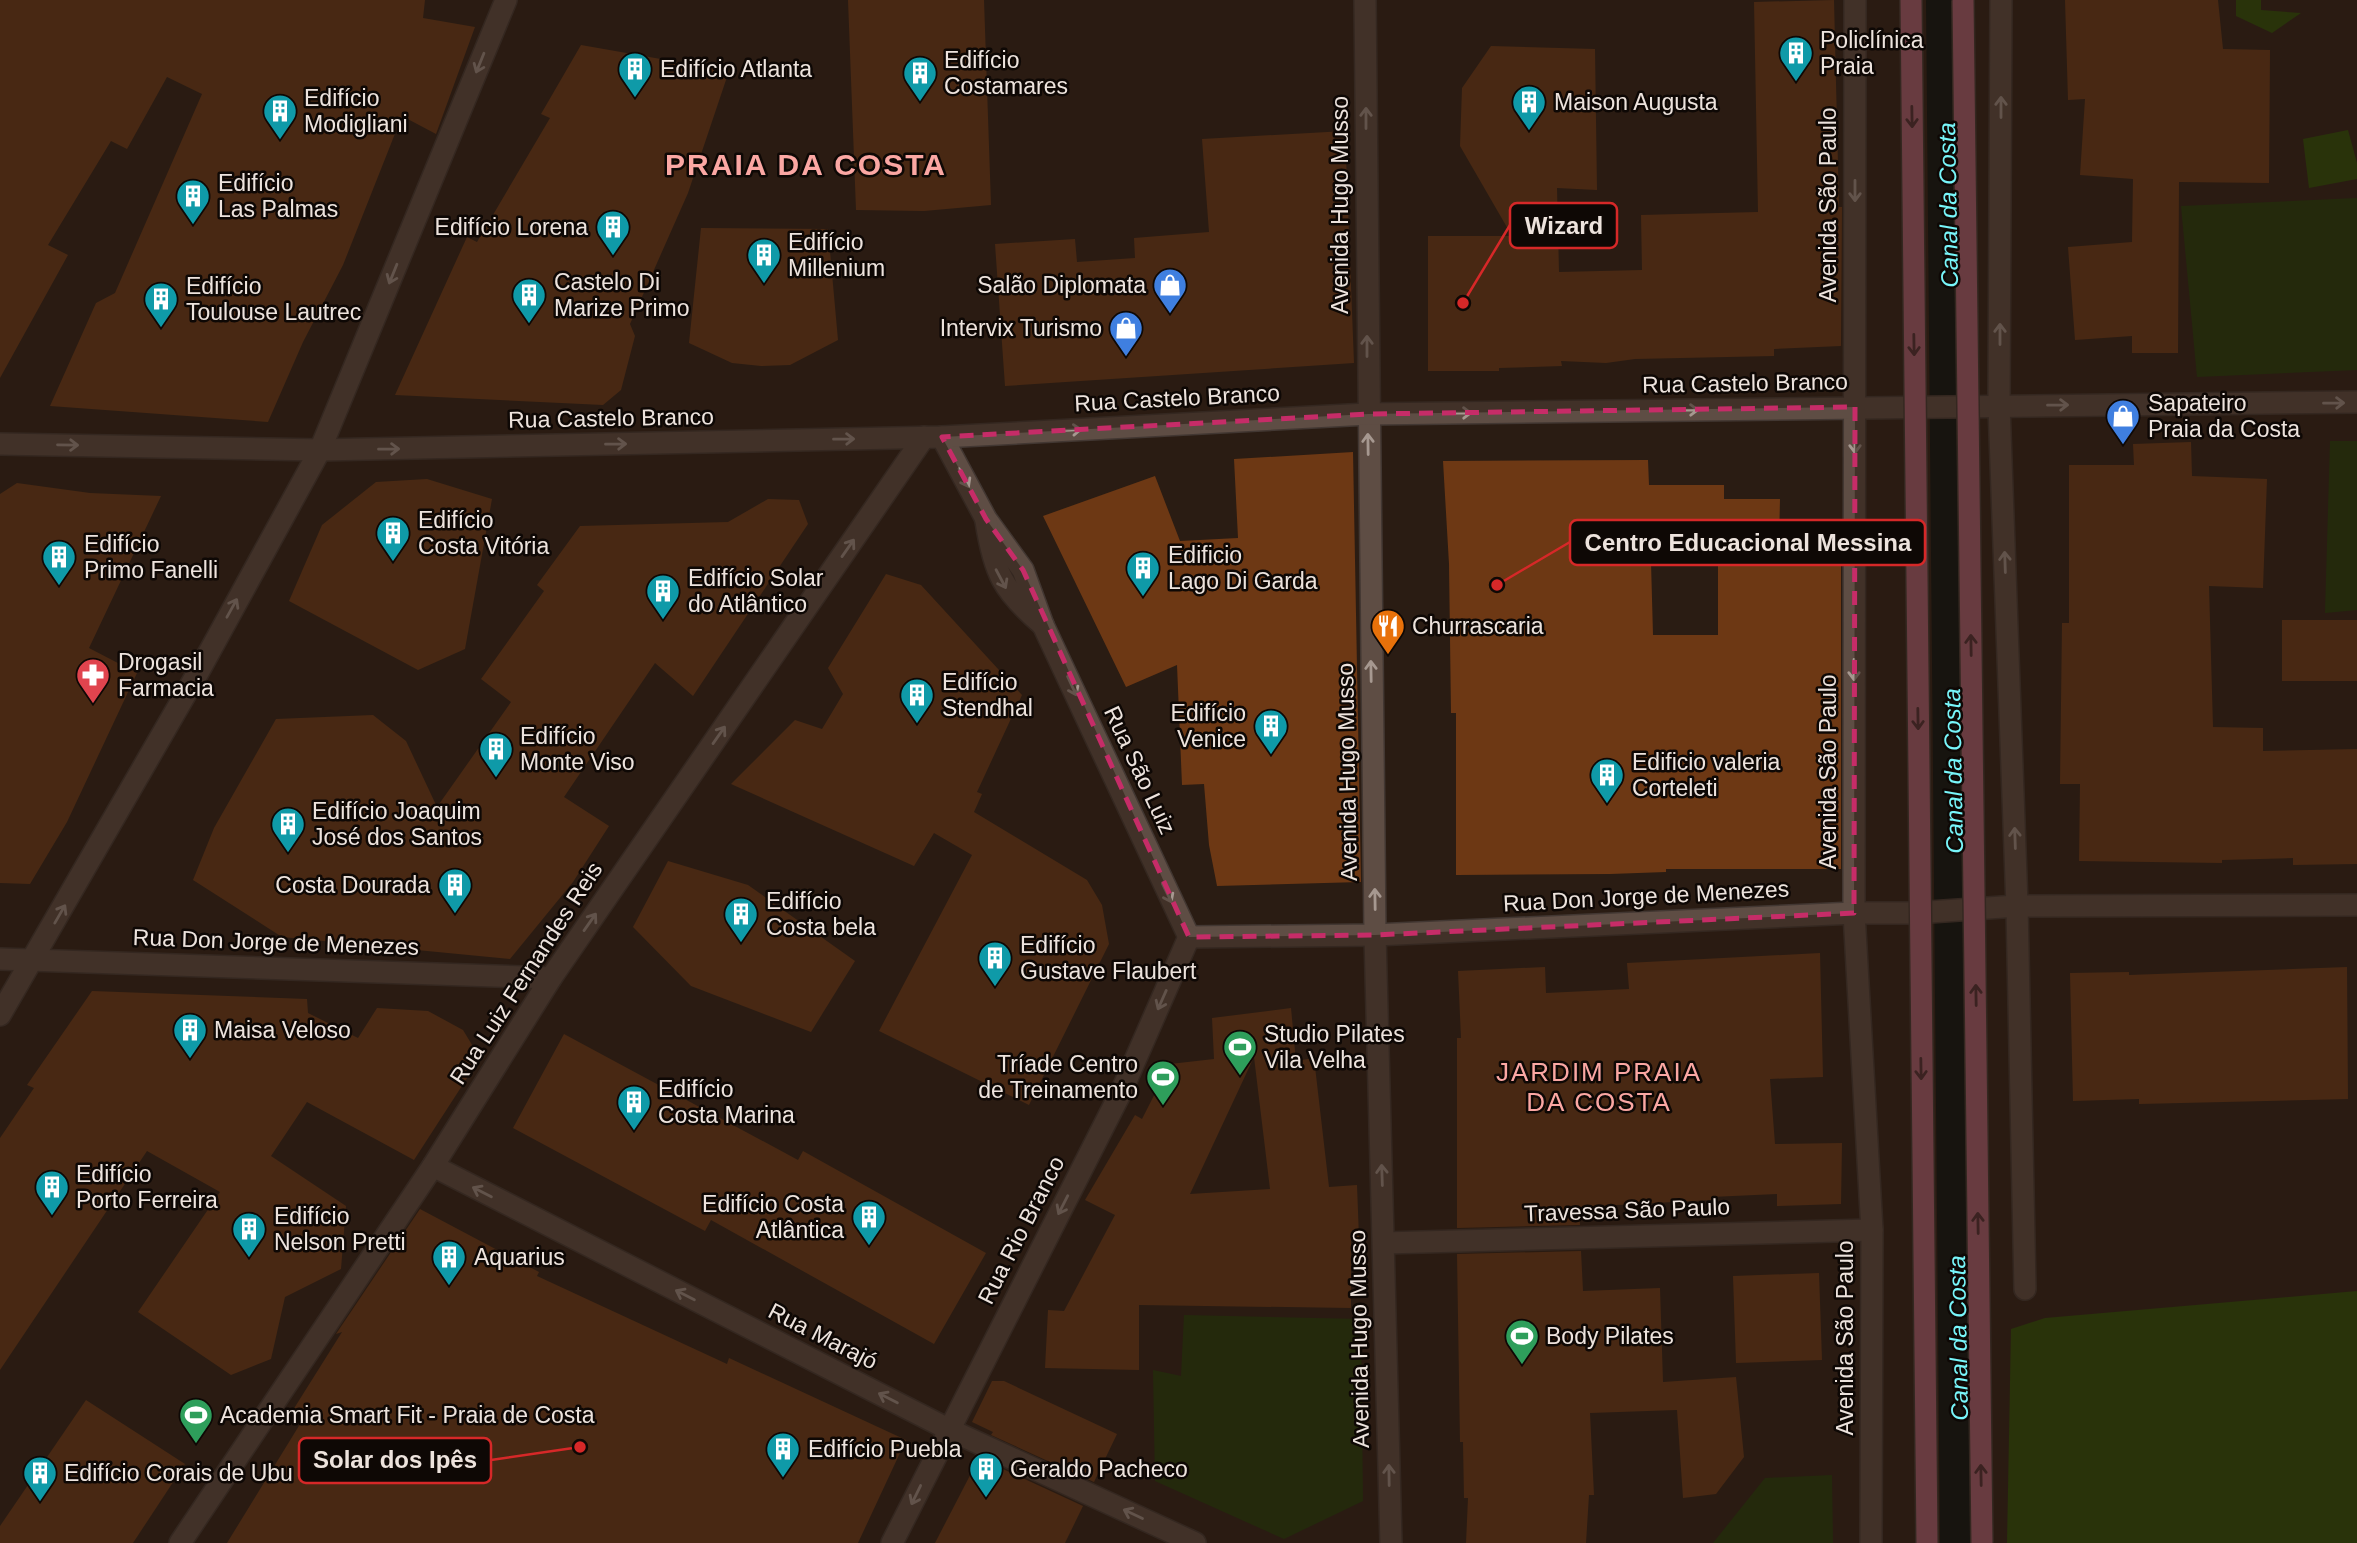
<svg xmlns="http://www.w3.org/2000/svg" width="2357" height="1543" font-family="Arial,sans-serif">
  <rect width="100%" height="100%" fill="#2a1c13"/>
  <g fill="#1d3b06">
    <polygon points="2357,198 2357,370 2197,377 2181,206"/>
    <polygon points="2330,441 2357,441 2357,610 2325,613"/>
    <polygon points="1184,1315 1361,1319 1363,1501 1284,1539 1155,1481 1153,1370 1181,1376"/>
    <polygon points="1832,1475 1833,1543 1713,1543 1765,1478"/>
  </g>
  <g fill="#285002">
    <polygon points="2236,0 2261,0 2261,10 2301,13 2272,33 2236,16"/>
    <polygon points="2348,130 2357,163 2357,179 2309,188 2303,139"/>
    <polygon points="2357,1291 2357,1543 2007,1543 2011,1329 2045,1318"/>
  </g>
  <g fill="none" stroke-linecap="round" stroke-linejoin="round">
    <polyline stroke="#010c0c" stroke-width="40" points="1946,0 1960,1543"/>
  </g>
  <g fill="#6d3814" fill-rule="evenodd">
    <polygon points="0,0 425,0 423,18 475,27 436,134 402,116 343,265 303,342 268,422 50,406 96,303 115,293 202,94 167,77 127,149 111,141 48,245 68,255 0,378"/>
    <polygon points="848,0 984,0 991,205 924,211 856,210"/>
    <polygon points="1834,0 1839,207 1842,207 1841,346 1774,349 1774,356 1635,359 1606,363 1561,361 1562,366 1499,368 1499,371 1428,371 1428,236 1512,236 1460,146 1462,88 1491,46 1595,49 1597,190 1557,188 1559,272 1642,270 1641,215 1758,212 1754,2"/>
    <polygon points="2065,0 2218,0 2223,49 2270,50 2269,183 2179,182 2178,353 2132,353 2132,336 2075,340 2068,247 2132,242 2133,179 2080,175 2085,99 2068,100"/>
    <polygon points="581,45 729,71 688,193 630,324 635,336 621,390 603,405 395,395 467,237 477,242 550,118 541,114"/>
    <polygon points="1345,131 1354,363 1005,386 995,244 1075,239 1077,262 1135,258 1134,238 1209,232 1202,139"/>
    <polygon points="701,228 828,229 838,340 790,365 761,366 732,363 689,343"/>
    <polygon points="2191,442 2192,476 2267,479 2263,588 2209,586 2213,727 2263,728 2263,751 2357,749 2357,864 2293,865 2293,858 2222,860 2222,863 2079,861 2080,784 2060,784 2062,623 2069,623 2069,465 2134,465 2133,444"/>
    <polygon points="1353,452 1361,882 1217,886 1209,845 1204,784 1182,785 1177,665 1126,687 1043,516 1155,476 1180,541 1238,538 1234,459"/>
    <path d="M1648 460 1649 485H1724V499H1780L1779 542 1841 541V869H1666V872L1610 874 1456 875V713H1451L1449 564 1443 461ZM1651 562H1718V635H1653Z"/>
    <polygon points="427,479 492,499 465,649 418,670 289,601 322,525 376,482"/>
    <polygon points="17,483 90,493 161,496 89,648 137,673 67,822 30,884 0,883 0,494"/>
    <polygon points="768,499 799,500 808,524 693,696 655,663 564,797 609,826 573,882 510,959 282,937 193,880 214,828 276,719 373,715 406,741 437,807 511,702 481,679 544,591 537,585 580,526 728,522"/>
    <polygon points="886,574 921,585 1022,695 977,792 982,794 974,812 1087,880 1102,905 1109,944 1029,1105 879,1031 972,855 934,833 914,866 731,784 795,720 822,729 843,694 828,668"/>
    <rect x="2282" y="620" width="75" height="61"/>
    <polygon points="668,861 748,885 855,961 811,1032 691,986 633,927"/>
    <polygon points="1820,953 1823,1077 1770,1079 1775,1144 1842,1143 1841,1204 1777,1206 1777,1194 1711,1197 1711,1200 1579,1207 1580,1225 1457,1228 1457,1038 1461,1038 1458,971 1545,967 1546,993 1629,989 1627,963"/>
    <polygon points="2347,967 2348,1099 2139,1104 2139,1099 2073,1101 2070,973 2129,972 2129,975"/>
    <polygon points="92,991 307,999 308,1013 358,1038 377,1008 428,1011 463,1030 480,1058 414,1160 307,1102 271,1156 346,1206 341,1269 285,1297 271,1359 231,1375 138,1312 220,1192 147,1151 0,1370 0,1138 34,1088 27,1085"/>
    <path d="M1291 1008 1296 1061 1314 1058 1329 1187 1357 1185 1359 1238H1351V1308L1139 1305V1370L1045 1368 1048 1310 1064 1311 1115 1215 1085 1200 1135 1115 1142 1119 1170 1064 1214 1059 1212 1018ZM1254 1057 1270 1189 1190 1194Z"/>
    <polygon points="564,1034 798,1160 803,1151 986,1253 934,1344 711,1220 705,1231 513,1128"/>
    <polygon points="420,1209 539,1272 537,1276 727,1364 729,1358 906,1440 858,1543 227,1543 305,1416 293,1410 342,1332 336,1334"/>
    <polygon points="1581,1251 1583,1291 1660,1288 1663,1382 1736,1377 1744,1457 1716,1494 1683,1498 1677,1410 1590,1413 1594,1495 1589,1495 1586,1543 1466,1543 1468,1498 1464,1498 1463,1442 1460,1442 1457,1254"/>
    <polygon points="1819,1273 1822,1360 1736,1363 1733,1276"/>
    <polygon points="992,1381 1004,1381 1117,1434 1094,1482 991,1435 993,1432 972,1422"/>
    <polygon points="86,1400 185,1464 133,1543 0,1543 0,1526"/>
    <polygon points="979,1458 1083,1506 1065,1543 935,1543"/>
  </g>
  <g fill="none" stroke-linecap="round" stroke-linejoin="round">
    <g stroke="#423732" stroke-width="24">
      <g id="street">
        <polyline points="1855,0 1854,913 1872,1230 1871,1543"/>
        <polyline points="2001,0 1999,406 2017,906 2025,1289"/>
        <polyline points="942,437 986,519 1023,570 1043,625 1189,937"/>
        <path d="M986 521C994 573 1003 591 1043 625"/>
        <polyline points="1189,937 1375,935 1854,913 1915,913 2017,906 2357,905"/>
        <polyline points="0,959 551,978"/>
        <polyline points="433,1166 948,1429 1195,1543"/>
        <polyline points="1384,1243 1872,1230"/>
        <polyline points="180,1543 433,1166 551,978 924,437"/>
        <polyline points="892,1543 1122,1090 1189,937"/>
      </g>
    </g>
    <g stroke="#423732" stroke-width="24">
      <g id="secondary">
        <polyline points="1365,0 1375,935 1391,1543"/>
        <polyline points="0,444 320,450 942,437 1368,414 2357,402"/>
        <polyline points="0,1015 200,669 320,450 506,0"/>
      </g>
    </g>
    <use href="#street" stroke="#5e4d44" stroke-width="21"/>
    <use href="#secondary" stroke="#5e4d44" stroke-width="21"/>
    <g stroke="#423732" stroke-width="24" stroke-linecap="butt">
      <g id="primary-bridge">
        <polyline points="1911,0 1927,1543"/>
        <polyline points="1963,0 1982,1543"/>
      </g>
    </g>
    <use href="#primary-bridge" stroke="#b36378" stroke-width="21"/>
  </g>
  <defs><path id="oneway-shaft" d="M-6 0H5M1.5-3L5.5 0L1.5 3" fill="none" stroke-width="1.6" stroke-linecap="round" stroke-linejoin="round" transform="scale(1.75)"/></defs>
  <g stroke="#a69890">
    <use href="#oneway-shaft" transform="translate(480 63) rotate(112)"/>
    <use href="#oneway-shaft" transform="translate(2001 107) rotate(-90)"/>
    <use href="#oneway-shaft" transform="translate(1366 118) rotate(-90)"/>
    <use href="#oneway-shaft" transform="translate(1855 191) rotate(90)"/>
    <use href="#oneway-shaft" transform="translate(393 274) rotate(112)"/>
    <use href="#oneway-shaft" transform="translate(2000 334) rotate(-90)"/>
    <use href="#oneway-shaft" transform="translate(1367 346) rotate(-90)"/>
    <use href="#oneway-shaft" transform="translate(2334 403) rotate(-1)"/>
    <use href="#oneway-shaft" transform="translate(2058 405) rotate(-1)"/>
    <use href="#oneway-shaft" transform="translate(1688 410) rotate(-1)"/>
    <use href="#oneway-shaft" transform="translate(1461 413) rotate(-1)"/>
    <use href="#oneway-shaft" transform="translate(1071 430) rotate(-3)"/>
    <use href="#oneway-shaft" transform="translate(844 439) rotate(-1)"/>
    <use href="#oneway-shaft" transform="translate(1855 443) rotate(90)"/>
    <use href="#oneway-shaft" transform="translate(616 444) rotate(-1)"/>
    <use href="#oneway-shaft" transform="translate(1368 444) rotate(-91)"/>
    <use href="#oneway-shaft" transform="translate(68 445) rotate(1)"/>
    <use href="#oneway-shaft" transform="translate(389 449) rotate(-1)"/>
    <use href="#oneway-shaft" transform="translate(964 478) rotate(62)"/>
    <use href="#oneway-shaft" transform="translate(848 548) rotate(-55)"/>
    <use href="#oneway-shaft" transform="translate(2005 562) rotate(-92)"/>
    <use href="#oneway-shaft" transform="translate(1001 579) rotate(62)"/>
    <use href="#oneway-shaft" transform="translate(232 608) rotate(-61)"/>
    <use href="#oneway-shaft" transform="translate(1854 670) rotate(90)"/>
    <use href="#oneway-shaft" transform="translate(1371 671) rotate(-91)"/>
    <use href="#oneway-shaft" transform="translate(1072 686) rotate(65)"/>
    <use href="#oneway-shaft" transform="translate(719 735) rotate(-55)"/>
    <use href="#oneway-shaft" transform="translate(2015 838) rotate(-92)"/>
    <use href="#oneway-shaft" transform="translate(1167 893) rotate(64)"/>
    <use href="#oneway-shaft" transform="translate(1375 899) rotate(-91)"/>
    <use href="#oneway-shaft" transform="translate(60 914) rotate(-60)"/>
    <use href="#oneway-shaft" transform="translate(590 922) rotate(-55)"/>
    <use href="#oneway-shaft" transform="translate(1162 1000) rotate(114)"/>
    <use href="#oneway-shaft" transform="translate(1382 1175) rotate(-92)"/>
    <use href="#oneway-shaft" transform="translate(482 1192) rotate(-153)"/>
    <use href="#oneway-shaft" transform="translate(1063 1205) rotate(117)"/>
    <use href="#oneway-shaft" transform="translate(685 1295) rotate(-153)"/>
    <use href="#oneway-shaft" transform="translate(888 1398) rotate(-153)"/>
    <use href="#oneway-shaft" transform="translate(1389 1475) rotate(-91)"/>
    <use href="#oneway-shaft" transform="translate(916 1495) rotate(116)"/>
    <use href="#oneway-shaft" transform="translate(1133 1514) rotate(-155)"/>
  </g>
  <g stroke="#502c33">
    <use href="#oneway-shaft" transform="translate(1912 117) rotate(89)"/>
    <use href="#oneway-shaft" transform="translate(1914 345) rotate(89)"/>
    <use href="#oneway-shaft" transform="translate(1971 645) rotate(-91)"/>
    <use href="#oneway-shaft" transform="translate(1918 719) rotate(89)"/>
    <use href="#oneway-shaft" transform="translate(1976 995) rotate(-91)"/>
    <use href="#oneway-shaft" transform="translate(1921 1069) rotate(89)"/>
    <use href="#oneway-shaft" transform="translate(1978 1223) rotate(-91)"/>
    <use href="#oneway-shaft" transform="translate(1981 1475) rotate(-91)"/>
  </g>
  <path d="M0 0H2357V1543H0ZM1855 407 1854 913 1375 935 1189 937 1023 570 986 519 942 437 1368 414Z" fill="#2a1c13" fill-opacity=".55" fill-rule="evenodd"/>
  <path fill="none" stroke="#c62c68" stroke-width="5" stroke-dasharray="14 9" stroke-linejoin="round" d="M1855 407 1854 913 1375 935 1189 937 1023 570 986 519 942 437 1368 414Z"/>
  <defs>
    <g id="building-pin" transform="scale(1.75)"><path d="M0 17L-7.5 6A9.5 9.5 0 1 1 7.5 6Z" fill="#0f9aa8" stroke="#0e0805"/><path d="M-4-6H4V6H1V3H-1V6H-4ZM-2.5-4.3h1.7v1.8h-1.7ZM.8-4.3h1.7v1.8H.8ZM-2.5-1h1.7V.8h-1.7ZM.8-1h1.7V.8H.8Z" fill="#fff"/></g>
    <g id="shop-pin" transform="scale(1.75)"><path d="M0 17L-7.5 6A9.5 9.5 0 1 1 7.5 6Z" fill="#3f7fe0" stroke="#0e0805"/><path d="M-5-2.5h2.3a2.7 3.5 0 0 1 5.4 0H5L5.5 6h-11ZM-1.5-2.5h3a1.5 2.3 0 0 0-3 0Z" fill="#fff"/></g>
    <g id="restaurant-pin" transform="scale(1.75)"><path d="M0 17L-7.5 6A9.5 9.5 0 1 1 7.5 6Z" fill="#e8710a" stroke="#0e0805"/><path d="M-5-6h1v4h1v-4h1v4h1v-4h1v5L-1.5 .5V6h-2V.5L-5-1ZM5-6V6H3V1.5H1.5Q1.5-4 5-6Z" fill="#fff"/></g>
    <g id="pharmacy-pin" transform="scale(1.75)"><path d="M0 17L-7.5 6A9.5 9.5 0 1 1 7.5 6Z" fill="#e0444e" stroke="#0e0805"/><path d="M-2-6h4v4h4v4h-4v4h-4v-4h-4v-4h4Z" fill="#fff"/></g>
    <g id="stadium-pin" transform="scale(1.75)"><path d="M0 17L-7.5 6A9.5 9.5 0 1 1 7.5 6Z" fill="#2e9e5b" stroke="#0e0805"/><path d="M0-5a6.5 5 0 1 0 0 10a6.5 5 0 1 0 0-10ZM-3.5-1.8h7v3.6h-7Z" fill="#fff"/></g>
  </defs>
  <g fill-rule="evenodd">
    <use href="#building-pin" x="1796" y="53"/>
    <use href="#building-pin" x="635" y="69"/>
    <use href="#building-pin" x="920" y="73"/>
    <use href="#building-pin" x="1529" y="102"/>
    <use href="#building-pin" x="280" y="111"/>
    <use href="#building-pin" x="193" y="196"/>
    <use href="#building-pin" x="613" y="227"/>
    <use href="#building-pin" x="764" y="255"/>
    <use href="#shop-pin" x="1170" y="285"/>
    <use href="#building-pin" x="529" y="295"/>
    <use href="#building-pin" x="161" y="299"/>
    <use href="#shop-pin" x="1126" y="328"/>
    <use href="#shop-pin" x="2123" y="416"/>
    <use href="#building-pin" x="393" y="533"/>
    <use href="#building-pin" x="59" y="557"/>
    <use href="#building-pin" x="1143" y="568"/>
    <use href="#building-pin" x="663" y="591"/>
    <use href="#restaurant-pin" x="1388" y="626"/>
    <use href="#pharmacy-pin" x="93" y="675"/>
    <use href="#building-pin" x="917" y="695"/>
    <use href="#building-pin" x="1271" y="726"/>
    <use href="#building-pin" x="496" y="749"/>
    <use href="#building-pin" x="1607" y="775"/>
    <use href="#building-pin" x="288" y="824"/>
    <use href="#building-pin" x="455" y="885"/>
    <use href="#building-pin" x="741" y="914"/>
    <use href="#building-pin" x="995" y="958"/>
    <use href="#building-pin" x="190" y="1030"/>
    <use href="#stadium-pin" x="1240" y="1047"/>
    <use href="#stadium-pin" x="1163" y="1077"/>
    <use href="#building-pin" x="634" y="1102"/>
    <use href="#building-pin" x="52" y="1187"/>
    <use href="#building-pin" x="869" y="1217"/>
    <use href="#building-pin" x="249" y="1229"/>
    <use href="#building-pin" x="449" y="1257"/>
    <use href="#stadium-pin" x="1522" y="1336"/>
    <use href="#stadium-pin" x="196" y="1415"/>
    <use href="#building-pin" x="783" y="1449"/>
    <use href="#building-pin" x="986" y="1469"/>
    <use href="#building-pin" x="40" y="1473"/>
  </g>
  <g text-anchor="middle" dominant-baseline="central" stroke-width="5" stroke-linejoin="round" paint-order="stroke">
    <g font-size="23" fill="#ede3dd" stroke="#0e0805" text-anchor="start">
      <text x="1820" y="40">Policlínica<tspan x="1820" dy="26">Praia</tspan></text>
      <text x="944" y="60">Edifício<tspan x="944" dy="26">Costamares</tspan></text>
      <text x="660" y="69">Edifício Atlanta</text>
      <text x="304" y="98">Edifício<tspan x="304" dy="26">Modigliani</tspan></text>
      <text x="1554" y="102">Maison Augusta</text>
      <text x="218" y="183">Edifício<tspan x="218" dy="26">Las Palmas</tspan></text>
      <text x="588" y="227" text-anchor="end">Edifício Lorena</text>
      <text x="788" y="242">Edifício<tspan x="788" dy="26">Millenium</tspan></text>
      <text x="554" y="282">Castelo Di<tspan x="554" dy="26">Marize Primo</tspan></text>
      <text x="1146" y="285" text-anchor="end">Salão Diplomata</text>
      <text x="186" y="286">Edifício<tspan x="186" dy="26">Toulouse Lautrec</tspan></text>
      <text x="1102" y="328" text-anchor="end">Intervix Turismo</text>
      <text x="2148" y="403">Sapateiro<tspan x="2148" dy="26">Praia da Costa</tspan></text>
      <text x="418" y="520">Edifício<tspan x="418" dy="26">Costa Vitória</tspan></text>
      <text x="84" y="544">Edifício<tspan x="84" dy="26">Primo Fanelli</tspan></text>
      <text x="1168" y="555">Edificio<tspan x="1168" dy="26">Lago Di Garda</tspan></text>
      <text x="688" y="578">Edifício Solar<tspan x="688" dy="26">do Atlântico</tspan></text>
      <text x="1412" y="626">Churrascaria</text>
      <text x="118" y="662">Drogasil<tspan x="118" dy="26">Farmacia</tspan></text>
      <text x="942" y="682">Edifício<tspan x="942" dy="26">Stendhal</tspan></text>
      <text x="1246" y="713" text-anchor="end">Edifício<tspan x="1246" dy="26">Venice</tspan></text>
      <text x="520" y="736">Edifício<tspan x="520" dy="26">Monte Viso</tspan></text>
      <text x="1632" y="762">Edificio valeria<tspan x="1632" dy="26">Corteleti</tspan></text>
      <text x="312" y="811">Edifício Joaquim<tspan x="312" dy="26">José dos Santos</tspan></text>
      <text x="430" y="885" text-anchor="end">Costa Dourada</text>
      <text x="766" y="901">Edifício<tspan x="766" dy="26">Costa bela</tspan></text>
      <text x="1020" y="945">Edifício<tspan x="1020" dy="26">Gustave Flaubert</tspan></text>
      <text x="214" y="1030">Maisa Veloso</text>
      <text x="1264" y="1034">Studio Pilates<tspan x="1264" dy="26">Vila Velha</tspan></text>
      <text x="1138" y="1064" text-anchor="end">Tríade Centro<tspan x="1138" dy="26">de Treinamento</tspan></text>
      <text x="658" y="1089">Edifício<tspan x="658" dy="26">Costa Marina</tspan></text>
      <text x="76" y="1174">Edifício<tspan x="76" dy="26">Porto Ferreira</tspan></text>
      <text x="844" y="1204" text-anchor="end">Edifício Costa<tspan x="844" dy="26">Atlântica</tspan></text>
      <text x="274" y="1216">Edifício<tspan x="274" dy="26">Nelson Pretti</tspan></text>
      <text x="474" y="1257">Aquarius</text>
      <text x="1546" y="1336">Body Pilates</text>
      <text x="220" y="1415">Academia Smart Fit - Praia de Costa</text>
      <text x="808" y="1449">Edifício Puebla</text>
      <text x="1010" y="1469">Geraldo Pacheco</text>
      <text x="64" y="1473">Edifício Corais de Ubu</text>
    </g>
    <g font-size="23" fill="#ede3dd" stroke="#0e0805">
      <text transform="translate(1340 205) rotate(-90)">Avenida Hugo Musso</text>
      <text transform="translate(1828 205) rotate(-90)">Avenida São Paulo</text>
      <text transform="translate(1745 383) rotate(-1)">Rua Castelo Branco</text>
      <text transform="translate(1177 398) rotate(-3)">Rua Castelo Branco</text>
      <text transform="translate(611 418) rotate(-1)">Rua Castelo Branco</text>
      <text transform="translate(1140 770) rotate(65)">Rua São Luiz</text>
      <text transform="translate(1347 772) rotate(-91)">Avenida Hugo Musso</text>
      <text transform="translate(1828 772) rotate(-90)">Avenida São Paulo</text>
      <text transform="translate(1646 896) rotate(-3)">Rua Don Jorge de Menezes</text>
      <text transform="translate(276 942) rotate(2)">Rua Don Jorge de Menezes</text>
      <text transform="translate(526 973) rotate(-57)">Rua Luiz Fernandes Reis</text>
      <text transform="translate(1627 1210) rotate(-2)">Travessa São Paulo</text>
      <text transform="translate(1021 1230) rotate(-63)">Rua Rio Branco</text>
      <text transform="translate(823 1336) rotate(27)">Rua Marajó</text>
      <text transform="translate(1845 1338) rotate(-90)">Avenida São Paulo</text>
      <text transform="translate(1359 1339) rotate(-91)">Avenida Hugo Musso</text>
    </g>
    <g font-size="24" font-style="italic" fill="#78f6fa" stroke="#0e0805">
      <text transform="translate(1948 205) rotate(-91)">Canal da Costa</text>
      <text transform="translate(1953 771) rotate(-91)">Canal da Costa</text>
      <text transform="translate(1958 1338) rotate(-91)">Canal da Costa</text>
    </g>
    <g font-size="26" letter-spacing="2" fill="#fba7a3" stroke="#0e0805">
      <text x="1599" y="1072">JARDIM PRAIA<tspan x="1599" dy="30">DA COSTA</tspan></text>
    </g>
    <g font-size="30" font-weight="bold" letter-spacing="2" fill="#fba7a3" stroke="#0e0805">
      <text x="806" y="164">PRAIA DA COSTA</text>
    </g>
  </g>
  <path fill="none" stroke="#d62828" stroke-width="2.5" d="M1463 303L1510 225M1497 585L1570 542M580 1447L491 1460"/>
  <g fill="#d62828" stroke="#0e0805" stroke-width="2.5">
    <circle cx="1463" cy="303" r="7"/>
    <circle cx="1497" cy="585" r="7"/>
    <circle cx="580" cy="1447" r="7"/>
  </g>
  <g fill="#0e0805" stroke="#d62828" stroke-width="2.5">
    <rect x="1510" y="203" width="107" height="45" rx="7"/>
    <rect x="1570" y="520" width="355" height="45" rx="7"/>
    <rect x="299" y="1438" width="192" height="45" rx="7"/>
  </g>
  <g font-size="24" text-anchor="middle" font-weight="bold" fill="#ede3dd">
    <text x="1564" y="234">Wizard</text>
    <text x="1748" y="551">Centro Educacional Messina</text>
    <text x="395" y="1468">Solar dos Ipês</text>
  </g>
</svg>
